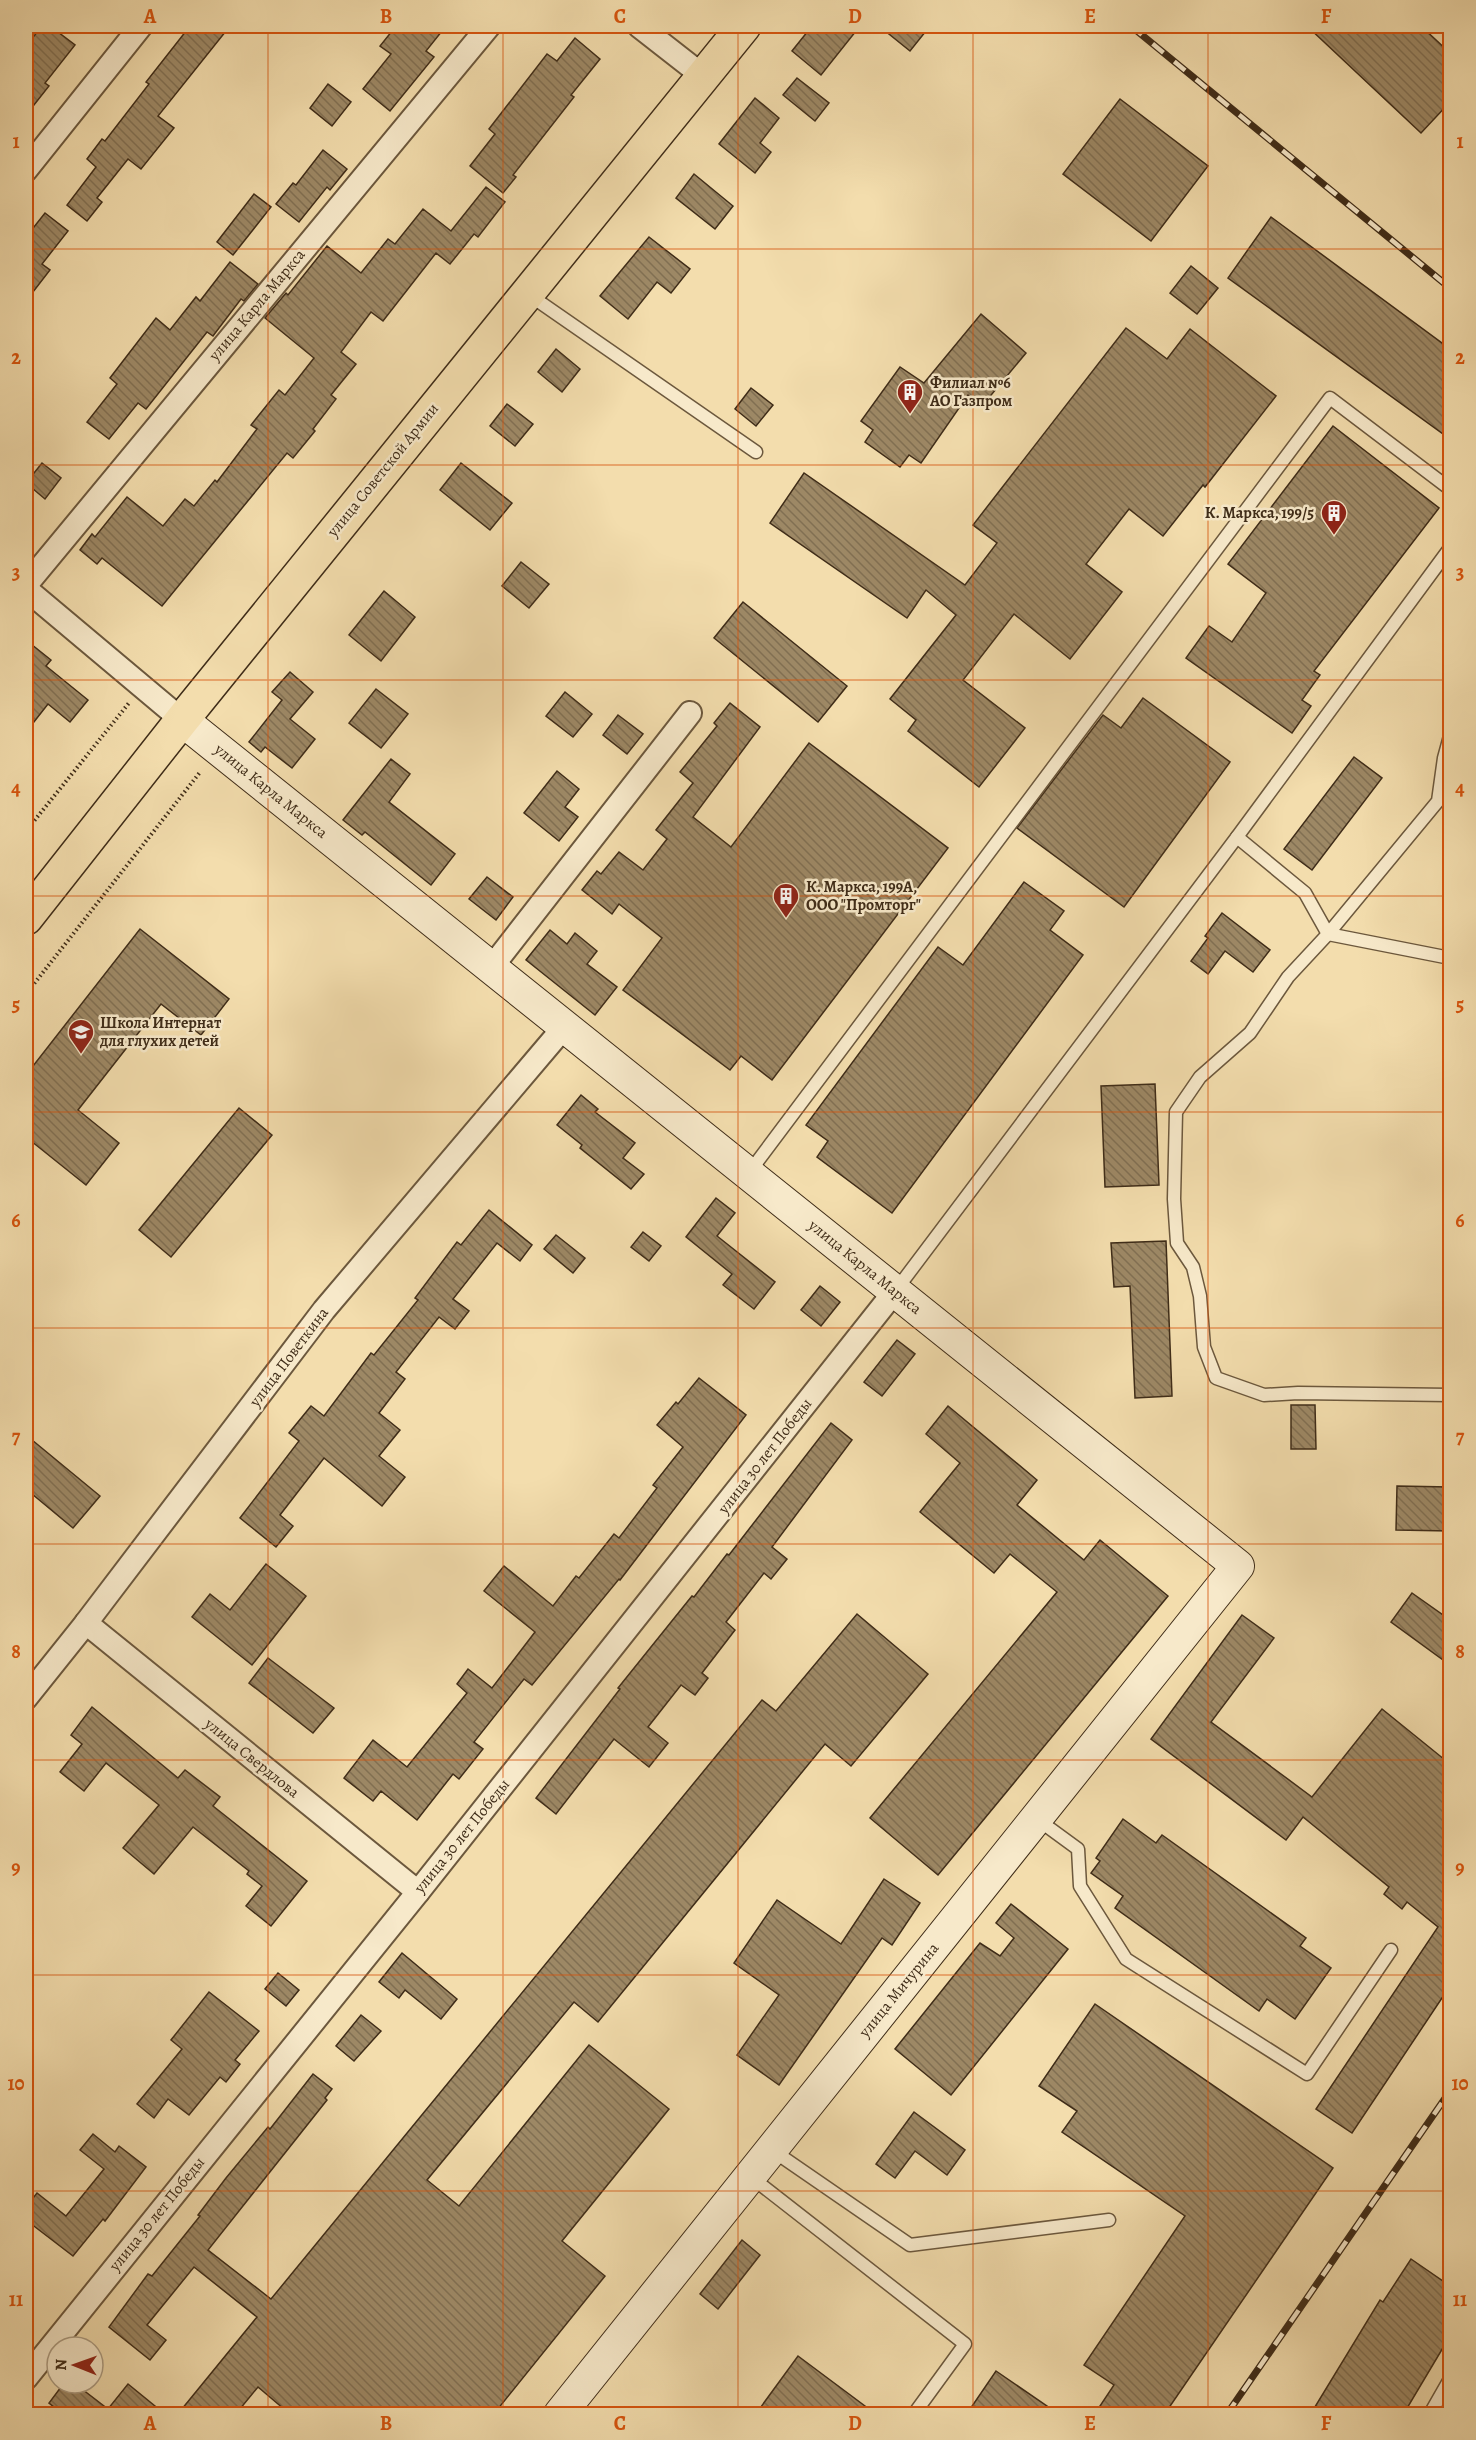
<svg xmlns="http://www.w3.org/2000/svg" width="1476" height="2440" font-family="Alegreya,serif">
  <defs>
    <pattern id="building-back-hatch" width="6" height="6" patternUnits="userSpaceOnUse" patternTransform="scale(1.5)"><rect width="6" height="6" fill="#9d8865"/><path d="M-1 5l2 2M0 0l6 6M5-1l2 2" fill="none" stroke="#816f52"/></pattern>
  </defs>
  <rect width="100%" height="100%" fill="#f3ddad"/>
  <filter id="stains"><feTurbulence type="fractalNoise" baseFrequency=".00333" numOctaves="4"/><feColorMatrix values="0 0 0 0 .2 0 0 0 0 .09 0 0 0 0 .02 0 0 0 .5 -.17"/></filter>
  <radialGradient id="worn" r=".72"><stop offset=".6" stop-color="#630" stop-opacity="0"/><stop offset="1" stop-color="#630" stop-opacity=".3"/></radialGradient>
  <g fill="url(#building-back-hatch)" stroke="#3f2c18" stroke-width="1.5">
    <polygon points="42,26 50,26 75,45 45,83 49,86 26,115 26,46"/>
    <polygon points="190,26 230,26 158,116 174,128 141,169 128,159 97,198 102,202 87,221 67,205 96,167 87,159 102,139 105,141 149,84 146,82"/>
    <polygon points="396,26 446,26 426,51 434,57 390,111 363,89 391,54 380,46"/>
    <polygon points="812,26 860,26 821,75 792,51"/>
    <polygon points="879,26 930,26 910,51"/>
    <polygon points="1307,26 1421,26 1450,53 1450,102 1421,133"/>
    <polygon points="575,38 600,59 571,95 574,97 513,175 516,177 503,193 470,166 495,134 489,129 547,54 557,61"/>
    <polygon points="797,78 829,103 815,121 783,95"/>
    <polygon points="328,84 351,102 332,126 310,108"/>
    <polygon points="755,98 779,118 760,143 771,152 755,173 719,144"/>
    <polygon points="1120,99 1208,166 1151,241 1063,174"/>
    <polygon points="323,150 347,169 330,190 327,187 299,222 276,204 293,183 296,185"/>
    <polygon points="694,174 733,206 715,229 676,198"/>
    <polygon points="486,187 505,202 478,237 474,234 450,264 436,253 383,321 371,312 341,352 356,364 331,395 336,399 313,429 315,431 293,458 287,453 162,606 102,558 97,564 80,550 92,534 95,537 127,497 163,526 185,499 194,506 215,480 217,482 257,429 251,425 279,390 285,395 314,358 265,318 286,293 288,295 327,246 361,273 388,239 395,244 423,209 451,231"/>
    <polygon points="254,194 271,207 233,255 217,242"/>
    <polygon points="45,213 68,231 42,264 50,270 26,301 26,237"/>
    <polygon points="1271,217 1450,349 1450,439 1228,278"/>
    <polygon points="649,237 690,269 671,293 657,282 628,319 600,296"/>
    <polygon points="230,262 258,284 244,301 241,299 213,336 207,332 146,409 138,403 109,439 87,422 117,384 110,378 156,318 170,330 196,297 200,301"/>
    <polygon points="1191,266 1218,288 1197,314 1170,293"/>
    <polygon points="981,314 1026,353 982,406 968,395 921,463 909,455 900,467 865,442 873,430 861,421 900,367 924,383"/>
    <polygon points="1126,328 1167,359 1190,329 1276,396 1205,487 1203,485 1163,536 1129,509 1086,564 1122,592 1070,659 1014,614 963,680 1025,728 979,787 908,731 916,720 890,699 956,615 926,590 907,618 770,523 804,473 965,585 997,543 973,525"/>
    <polygon points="556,349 580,369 562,392 538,372"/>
    <polygon points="751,388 773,405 756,426 735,409"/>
    <polygon points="507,404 533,424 515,446 490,426"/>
    <polygon points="1333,426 1439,508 1314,671 1320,675 1302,700 1311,706 1292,733 1186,658 1209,626 1232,642 1266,593 1228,564"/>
    <polygon points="42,463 61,478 45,499 26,483"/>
    <polygon points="461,463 512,503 490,530 440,490"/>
    <polygon points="521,562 549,584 529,608 502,586"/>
    <polygon points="384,591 415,617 381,661 349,635"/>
    <polygon points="743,602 847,686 818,722 714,638"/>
    <polygon points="26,640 51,660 46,666 88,700 70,722 48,704 26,732"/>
    <polygon points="290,672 313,692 290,719 315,739 292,768 265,747 261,752 249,742 282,700 272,692"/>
    <polygon points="376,689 408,714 381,748 349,723"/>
    <polygon points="565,692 592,714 573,737 546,716"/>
    <polygon points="1143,698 1230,762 1124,907 1017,828 1103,715 1121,728"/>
    <polygon points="730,703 760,727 693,817 731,847 809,743 948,848 772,1080 741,1056 730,1070 623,990 662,938 619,904 612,914 582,890 597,871 601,874 619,852 643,870 667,839 656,830 693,783 680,772 717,726 714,723"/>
    <polygon points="618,715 643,734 627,754 603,735"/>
    <polygon points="1354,757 1382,778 1312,870 1284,849"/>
    <polygon points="391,759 410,774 389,802 455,854 431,885 365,832 362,835 343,820"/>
    <polygon points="557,771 579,789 565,807 578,817 559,841 524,813"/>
    <polygon points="487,877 513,897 496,920 469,899"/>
    <polygon points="1024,882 1064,911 1050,930 1083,955 892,1213 817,1157 828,1141 806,1125 938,947 963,965"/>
    <polygon points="1222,913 1270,950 1253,972 1225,951 1208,974 1191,961 1208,938 1205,936"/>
    <polygon points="140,929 229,999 201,1035 161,1004 78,1110 119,1143 86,1185 26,1137 26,1075"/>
    <polygon points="550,930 567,944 575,933 597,951 587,964 617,987 595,1015 526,960"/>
    <polygon points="1155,1084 1159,1185 1105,1187 1101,1086"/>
    <polygon points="581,1095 598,1109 595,1112 635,1143 623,1158 644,1174 631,1189 580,1148 582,1145 557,1125"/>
    <polygon points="239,1108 272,1135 171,1257 139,1230"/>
    <polygon points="716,1198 735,1213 717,1236 775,1282 754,1309 723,1285 732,1274 686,1237"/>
    <polygon points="489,1210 532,1245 520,1261 497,1243 453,1299 469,1311 455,1329 439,1317 396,1372 405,1379 379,1413 400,1430 379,1456 405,1477 382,1506 324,1458 280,1515 293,1526 276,1547 240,1518 299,1441 289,1433 311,1406 324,1416 371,1353 374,1355 418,1300 415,1298 457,1242 461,1245"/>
    <polygon points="643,1232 661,1246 649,1261 631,1247"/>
    <polygon points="556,1235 585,1258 573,1273 544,1249"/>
    <polygon points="1166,1241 1172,1396 1135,1398 1130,1286 1114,1287 1111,1243"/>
    <polygon points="820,1286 840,1302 821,1326 801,1310"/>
    <polygon points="897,1340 915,1354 882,1396 864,1382"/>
    <polygon points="699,1378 746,1415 620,1580 619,1579 532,1685 524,1679 474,1742 483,1749 459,1779 453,1774 417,1820 381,1791 373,1801 344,1778 373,1740 407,1767 467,1693 457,1684 468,1669 492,1688 535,1632 484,1591 504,1566 553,1606 576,1576 579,1578 614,1534 619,1538 657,1488 653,1485 683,1447 657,1425 676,1402 678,1404"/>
    <polygon points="1291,1405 1315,1405 1316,1449 1291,1449"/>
    <polygon points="948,1406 1037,1480 1017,1505 1084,1560 1100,1540 1168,1596 938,1875 870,1818 1057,1592 1010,1554 994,1573 920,1512 960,1463 926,1434"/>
    <polygon points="831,1423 852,1440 772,1547 787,1559 771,1579 764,1573 726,1622 735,1630 702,1673 708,1678 695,1695 681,1685 648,1727 668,1743 649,1767 614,1739 556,1814 536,1798 620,1689 618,1688 692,1596 694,1597 727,1554 729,1555"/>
    <polygon points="26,1435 100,1496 73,1528 26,1489"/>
    <polygon points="1397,1486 1450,1487 1450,1531 1396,1530"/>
    <polygon points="266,1564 306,1596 252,1665 192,1617 210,1594 230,1610"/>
    <polygon points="1412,1593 1450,1620 1450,1665 1391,1622"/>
    <polygon points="857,1614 928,1674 851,1766 825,1744 598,2022 574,2002 427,2180 459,2206 589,2045 669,2109 562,2241 605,2276 493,2415 291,2415 258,2387 235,2415 177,2415 257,2317 194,2267 147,2325 166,2340 150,2360 109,2327 148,2274 152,2276 200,2216 198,2215 226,2178 268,2127 270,2129 313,2074 332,2089 325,2098 327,2100 208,2250 271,2299 762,1700 776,1711"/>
    <polygon points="1242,1615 1274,1638 1211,1722 1312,1797 1382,1709 1450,1764 1450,1986 1352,2133 1316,2109 1438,1927 1407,1902 1402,1909 1384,1894 1389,1887 1303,1817 1286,1840 1151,1739"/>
    <polygon points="268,1658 334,1708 313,1733 249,1683"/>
    <polygon points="92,1707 178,1778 185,1770 220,1797 213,1806 307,1881 271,1926 246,1906 262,1886 247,1874 249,1871 193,1827 154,1874 123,1848 159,1805 106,1763 84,1791 60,1772 82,1744 71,1735"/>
    <polygon points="1123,1819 1156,1843 1162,1835 1306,1938 1300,1946 1331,1968 1295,2019 1267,1999 1259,2011 1115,1908 1123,1896 1091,1873 1100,1861 1096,1858"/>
    <polygon points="884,1879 920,1903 892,1945 882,1938 779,2085 737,2055 779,1995 734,1963 777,1900 841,1944"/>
    <polygon points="1011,1904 1068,1949 951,2095 895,2049 980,1943 1000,1956 1014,1938 996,1923"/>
    <polygon points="402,1953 457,1999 441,2019 405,1990 399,1998 379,1982"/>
    <polygon points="278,1973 299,1990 286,2006 265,1989"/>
    <polygon points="209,1992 259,2031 235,2060 240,2064 226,2082 220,2077 189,2115 168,2099 154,2118 137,2104 182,2049 171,2040"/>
    <polygon points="1095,2004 1333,2168 1164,2415 1094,2415 1114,2385 1084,2365 1185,2216 1062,2132 1077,2111 1039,2086"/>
    <polygon points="361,2015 381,2031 354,2061 336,2046"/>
    <polygon points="914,2112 965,2150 947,2175 915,2151 895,2178 876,2164"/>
    <polygon points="93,2134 115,2152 119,2146 146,2167 105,2221 103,2219 73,2256 26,2220 26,2207 37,2193 66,2216 104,2169 80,2150"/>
    <polygon points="742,2240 760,2255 718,2309 700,2294"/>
    <polygon points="1411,2259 1450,2286 1450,2336 1403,2415 1310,2415 1380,2300 1383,2302"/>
    <polygon points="798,2356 877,2415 755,2415"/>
    <polygon points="996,2371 1060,2415 966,2415"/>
    <polygon points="64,2383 74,2383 108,2409 128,2384 166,2415 64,2415 49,2403"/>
  </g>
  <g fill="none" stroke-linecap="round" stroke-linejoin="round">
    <g stroke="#6c583d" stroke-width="15">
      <g id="lane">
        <polyline points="528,294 756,452"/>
        <polyline points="1450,736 1444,758 1438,801 1328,934 1288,977 1250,1033 1200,1077 1176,1112 1174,1199 1177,1243 1193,1267 1200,1296 1204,1347 1216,1378 1264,1395 1298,1393 1450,1395"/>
        <polyline points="1237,837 1305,893 1328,934"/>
        <polyline points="1328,934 1450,958"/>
        <polyline points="748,1174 1330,398 1450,489"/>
        <polyline points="896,1290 1237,837 1450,548"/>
        <polyline points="1037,1819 1078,1849 1080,1886 1126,1959 1307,2074 1391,1950"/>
        <polyline points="772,2150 910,2245 1109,2220"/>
        <polyline points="751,2177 965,2344 914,2414"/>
        <polyline points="1430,2414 1450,2379"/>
      </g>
    </g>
    <g stroke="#6c583d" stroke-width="26">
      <g id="street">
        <polyline points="639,26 703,76"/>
        <polyline points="26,170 141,26"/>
        <polyline points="26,585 489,26"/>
        <polyline points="26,589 182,720"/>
        <polyline points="491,968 690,713"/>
        <polyline points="86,1623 418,1892"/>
        <polyline points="26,1698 86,1623 324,1310 565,1026"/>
        <polyline points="26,2378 418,1892 895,1291"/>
      </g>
    </g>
    <g stroke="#3f2c18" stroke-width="34">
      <polyline id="secondary" points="182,720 1238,1566 560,2414"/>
    </g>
    <g stroke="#3f2c18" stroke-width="36">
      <polyline id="primary" points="26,918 182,720 744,26"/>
    </g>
    <g stroke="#3f2c18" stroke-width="4" stroke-dasharray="1.5 3" stroke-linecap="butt">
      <polyline points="26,831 129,703"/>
      <polyline points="26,994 201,771"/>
    </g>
    <use href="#lane" stroke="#f7e9ca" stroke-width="12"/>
    <use href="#street" stroke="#f7e9ca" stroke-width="22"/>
    <use href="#secondary" stroke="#f7e9ca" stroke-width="32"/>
    <use href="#primary" stroke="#f3ddad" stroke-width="33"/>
    <g stroke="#3f2c18" stroke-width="7">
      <g id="rail">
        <polyline points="1131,26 1450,288"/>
        <polyline points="1227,2414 1450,2091"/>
      </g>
    </g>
    <use href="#rail" stroke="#f7e9ca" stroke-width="4.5" stroke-dasharray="14" stroke-linecap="butt"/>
  </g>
  <path fill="none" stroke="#d7540d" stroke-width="1.5" stroke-opacity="0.55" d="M268 26V2414M503 26V2414M738 26V2414M973 26V2414M1208 26V2414M26 249H1450M26 465H1450M26 680H1450M26 896H1450M26 1112H1450M26 1328H1450M26 1544H1450M26 1760H1450M26 1975H1450M26 2191H1450"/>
  <defs>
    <g id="building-pin" transform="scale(1.35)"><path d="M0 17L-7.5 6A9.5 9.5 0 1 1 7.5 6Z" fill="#8f2418" stroke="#f7e9ca"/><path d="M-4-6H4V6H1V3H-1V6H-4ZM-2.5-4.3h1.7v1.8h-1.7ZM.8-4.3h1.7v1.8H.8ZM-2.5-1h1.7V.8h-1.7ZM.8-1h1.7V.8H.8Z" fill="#fff"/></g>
    <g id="school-pin" transform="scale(1.35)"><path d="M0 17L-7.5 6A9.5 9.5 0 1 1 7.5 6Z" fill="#8f2418" stroke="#f7e9ca"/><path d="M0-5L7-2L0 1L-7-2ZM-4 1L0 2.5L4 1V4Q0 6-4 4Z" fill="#fff"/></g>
  </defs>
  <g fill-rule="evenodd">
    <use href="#building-pin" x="910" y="392"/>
    <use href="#building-pin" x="1334" y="513"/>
    <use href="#building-pin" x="786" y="896"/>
    <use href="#school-pin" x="81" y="1032"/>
  </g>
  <g text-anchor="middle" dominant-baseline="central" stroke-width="5" stroke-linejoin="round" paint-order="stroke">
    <g font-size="16" fill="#3f2c18" stroke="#f7e9ca">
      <text transform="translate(257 305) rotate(-50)">улица Карла Маркса</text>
      <text transform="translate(383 470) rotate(-51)">улица Советской Армии</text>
      <text transform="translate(271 791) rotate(39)">улица Карла Маркса</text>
      <text transform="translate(865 1267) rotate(39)">улица Карла Маркса</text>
      <text transform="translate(289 1357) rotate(-53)">улица Поветкина</text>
      <text transform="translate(765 1456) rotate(-52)">улица 30 лет Победы</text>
      <text transform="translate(252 1758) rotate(39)">улица Свердлова</text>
      <text transform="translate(462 1836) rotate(-51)">улица 30 лет Победы</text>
      <text transform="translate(899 1990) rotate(-51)">улица Мичурина</text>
      <text transform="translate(157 2214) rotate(-51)">улица 30 лет Победы</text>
    </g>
    <g font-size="16" font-weight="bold" fill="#3f2c18" stroke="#f7e9ca" text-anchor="start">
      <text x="930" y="383">Филиал №6<tspan x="930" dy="18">АО Газпром</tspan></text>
      <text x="1314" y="513" text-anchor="end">К. Маркса, 199/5</text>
      <text x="806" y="887">К. Маркса, 199А,<tspan x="806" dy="18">ООО "Промторг"</tspan></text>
      <text x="100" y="1023">Школа Интернат<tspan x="100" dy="18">для глухих детей</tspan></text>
    </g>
  </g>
  <rect width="1476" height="2440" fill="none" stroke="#f3ddad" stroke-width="66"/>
  <g transform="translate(75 2365) rotate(271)"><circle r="28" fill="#f7e9ca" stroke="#ad9d83" stroke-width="1.5"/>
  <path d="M0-4.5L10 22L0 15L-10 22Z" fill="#8f2418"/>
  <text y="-9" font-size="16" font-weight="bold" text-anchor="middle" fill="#3f2c18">N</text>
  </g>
  <rect x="33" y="33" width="1410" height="2374" fill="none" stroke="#d7540d" stroke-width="2"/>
  <g font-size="20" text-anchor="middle" font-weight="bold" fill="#d7540d">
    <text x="150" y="23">A</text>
    <text x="386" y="23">B</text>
    <text x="620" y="23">C</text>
    <text x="855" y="23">D</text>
    <text x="1090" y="23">E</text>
    <text x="1326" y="23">F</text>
    <text x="16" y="148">1</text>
    <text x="1460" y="148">1</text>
    <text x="16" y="364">2</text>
    <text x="1460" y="364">2</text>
    <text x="16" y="579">3</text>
    <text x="1460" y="579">3</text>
    <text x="16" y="795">4</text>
    <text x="1460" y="795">4</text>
    <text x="16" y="1011">5</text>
    <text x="1460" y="1011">5</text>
    <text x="16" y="1227">6</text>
    <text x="1460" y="1227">6</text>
    <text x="16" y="1443">7</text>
    <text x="1460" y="1443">7</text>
    <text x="16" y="1658">8</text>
    <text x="1460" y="1658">8</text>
    <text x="16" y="1874">9</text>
    <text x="1460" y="1874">9</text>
    <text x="16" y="2090">10</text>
    <text x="1460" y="2090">10</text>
    <text x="16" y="2306">11</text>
    <text x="1460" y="2306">11</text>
    <text x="150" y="2430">A</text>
    <text x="386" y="2430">B</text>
    <text x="620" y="2430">C</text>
    <text x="855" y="2430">D</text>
    <text x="1090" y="2430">E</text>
    <text x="1326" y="2430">F</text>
  </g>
  <rect width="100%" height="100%" filter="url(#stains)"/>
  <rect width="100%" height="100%" fill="url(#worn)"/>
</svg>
